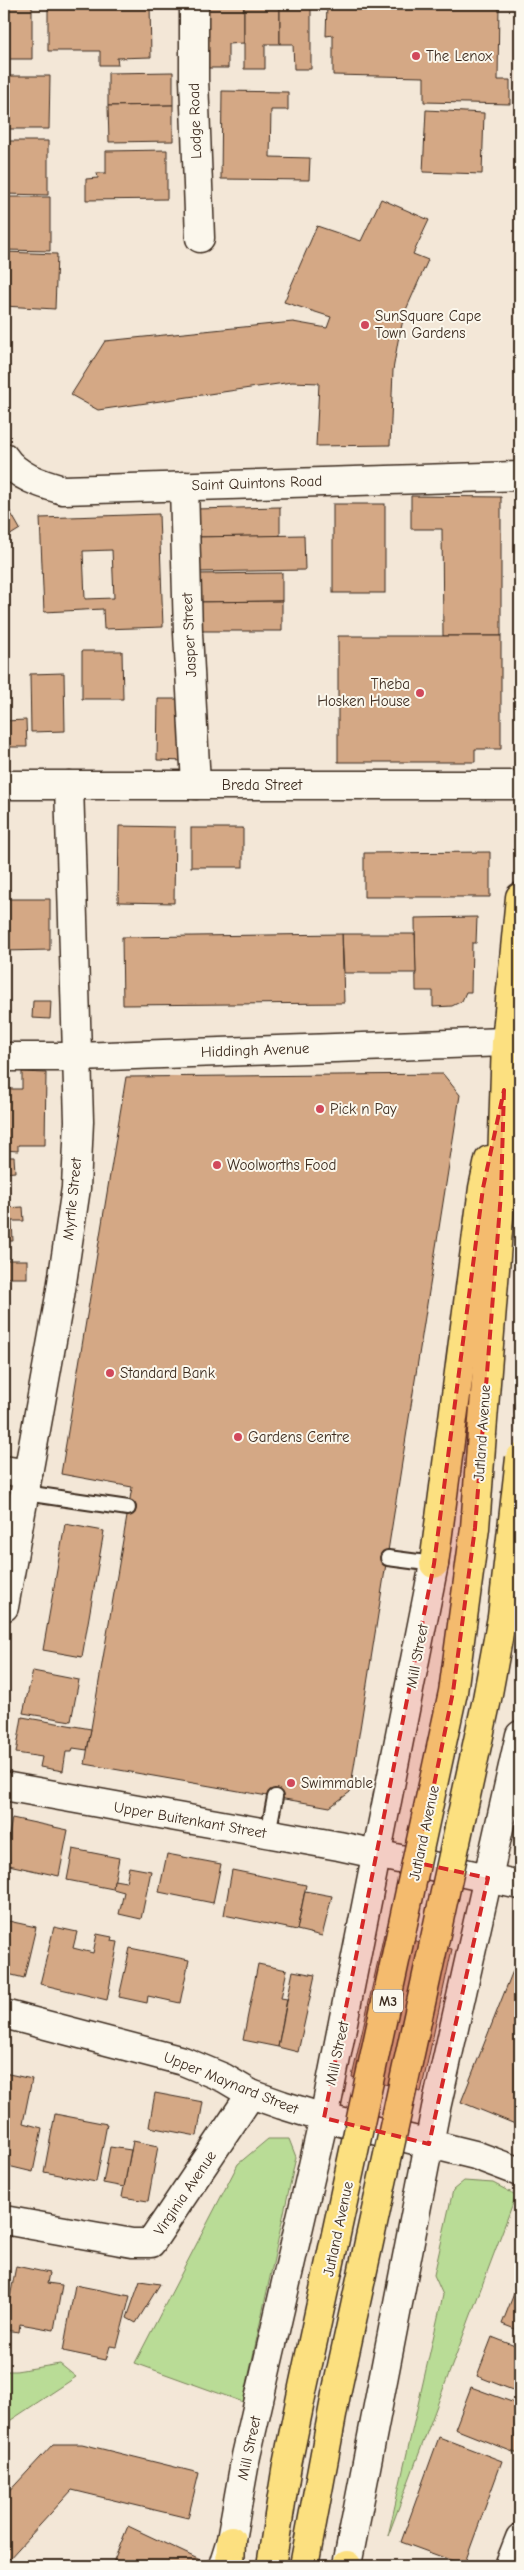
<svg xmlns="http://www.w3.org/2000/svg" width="524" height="2570" font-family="'Comic Neue',sans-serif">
  <rect width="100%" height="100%" fill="#f3e7d7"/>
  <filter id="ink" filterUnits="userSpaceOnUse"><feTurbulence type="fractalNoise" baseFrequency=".02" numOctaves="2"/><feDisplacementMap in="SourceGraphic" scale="10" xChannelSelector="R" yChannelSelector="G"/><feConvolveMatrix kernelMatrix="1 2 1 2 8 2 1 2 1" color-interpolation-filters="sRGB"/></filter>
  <g filter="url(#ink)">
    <g fill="#b9dc96" stroke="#7a835a">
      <polygon points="268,2139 289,2139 296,2157 243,2402 135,2363 238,2164"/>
      <polygon points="464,2181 493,2183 516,2195 388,2536 443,2295 434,2275 453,2190"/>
      <polygon points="60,2364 76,2377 11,2420 4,2429 4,2371 16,2371"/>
    </g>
    <g fill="#d4a885" stroke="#3b2a1e" fill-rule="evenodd">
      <rect x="4" y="4" width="28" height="55"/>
      <polygon points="150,4 151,57 117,58 118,65 100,65 100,51 48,51 48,5"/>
      <polygon points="206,4 244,4 244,43 228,44 228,68 206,68"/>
      <polygon points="244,4 280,4 280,44 265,44 265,69 244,69"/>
      <polygon points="280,4 311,4 311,69 294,69 293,44 280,44"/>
      <polygon points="327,4 499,4 498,80 510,80 510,104 424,102 424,77 333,75 333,35 326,36"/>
      <polygon points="173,72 173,105 108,106 108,73"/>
      <polygon points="5,76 50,76 49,129 5,129"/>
      <polygon points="222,91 288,92 288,110 271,110 270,157 310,158 309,180 221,179"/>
      <polygon points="173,105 173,141 109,142 108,106"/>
      <polygon points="426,110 484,113 482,174 423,172"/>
      <polygon points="4,141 48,141 48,195 4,194"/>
      <polygon points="167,150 167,199 86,200 86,179 98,178 97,173 106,173 106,151"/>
      <polygon points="5,197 50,197 50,251 5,250"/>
      <polygon points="381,199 429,220 413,254 428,260 405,312 398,341 393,370 390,445 316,446 319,383 292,382 98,410 71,395 105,341 293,322 327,328 331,317 284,302 317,226 361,241"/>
      <polygon points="4,252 57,254 55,309 4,306"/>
      <polygon points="411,496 501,497 501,636 443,636 442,529 411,529"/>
      <polygon points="4,501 20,529 4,539"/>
      <rect x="333" y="504" width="52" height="89"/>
      <polygon points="280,507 280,536 196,537 195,509"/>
      <path d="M159 514 163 627 104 629 103 609 44 612 40 518ZM112 550 114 598 85 599 83 551Z"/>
      <polygon points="304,535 305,570 197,572 196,537"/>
      <polygon points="282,573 282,601 196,602 195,574"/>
      <polygon points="282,601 282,631 196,631 196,602"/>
      <polygon points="338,636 501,636 501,749 475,749 475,762 338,762"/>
      <polygon points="82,651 122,651 123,699 82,699"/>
      <polygon points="64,673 65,731 31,732 30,674"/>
      <polygon points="158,699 185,699 184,761 157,760"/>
      <polygon points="26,720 27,747 4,747 4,721"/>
      <polygon points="119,826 175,827 174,903 118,902"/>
      <rect x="191" y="828" width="52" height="39"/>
      <polygon points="490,852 490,897 364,897 364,853"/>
      <polygon points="4,899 50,899 50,950 4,951"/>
      <polygon points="477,917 476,943 472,943 471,992 466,992 462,1001 452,1006 433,1007 433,991 416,991 415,918"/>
      <polygon points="342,934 415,934 416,973 344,973"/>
      <polygon points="342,934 344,1003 123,1005 122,937"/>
      <polygon points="33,1001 51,1001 50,1019 32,1018"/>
      <polygon points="22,1072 46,1073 45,1145 18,1145 18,1151 4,1150 4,1089 22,1089"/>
      <polygon points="443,1074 460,1095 350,1792 330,1807 85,1764 132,1487 61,1474 126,1077"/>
      <polygon points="4,1157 14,1157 15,1172 4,1173"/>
      <polygon points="23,1207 24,1221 4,1221 4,1208"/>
      <polygon points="4,1221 12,1221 13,1241 4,1241"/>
      <rect x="4" y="1260" width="23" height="18"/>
      <polygon points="65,1524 104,1531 82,1657 43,1650"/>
      <polygon points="33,1671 79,1680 71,1721 23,1713"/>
      <polygon points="22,1717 91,1729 87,1750 73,1748 72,1752 66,1752 63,1771 40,1767 42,1757 16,1753"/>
      <polygon points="12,1818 68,1830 59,1876 4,1864"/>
      <polygon points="73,1849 119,1858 113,1889 67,1880"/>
      <polygon points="167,1854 221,1864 213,1903 159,1892"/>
      <polygon points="129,1867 151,1871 141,1919 119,1914 124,1892 113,1889 114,1880 126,1882"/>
      <polygon points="232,1870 306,1885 297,1930 224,1915"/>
      <polygon points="305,1891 332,1896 322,1936 297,1930"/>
      <polygon points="4,1920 36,1927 24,1978 4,1973"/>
      <polygon points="54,1927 77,1932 73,1948 93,1953 97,1934 112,1937 111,1941 118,1942 107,2000 40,1984"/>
      <polygon points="384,1934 452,1949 421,2092 352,2077"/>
      <polygon points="130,1948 189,1960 180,2003 148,1996 147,2003 119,1997"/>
      <polygon points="520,1953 520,2126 461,2102"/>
      <polygon points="258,1964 287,1970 281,1998 287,1999 278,2047 243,2040"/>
      <polygon points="293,1971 315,1975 298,2052 278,2047"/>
      <polygon points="4,2073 32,2079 23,2123 42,2128 33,2172 4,2165"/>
      <polygon points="155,2093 203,2102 197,2136 149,2127"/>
      <polygon points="55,2114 107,2124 96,2182 44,2172"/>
      <polygon points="133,2141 158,2146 148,2201 122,2197"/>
      <polygon points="110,2147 131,2150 124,2187 103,2183"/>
      <polygon points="520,2226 520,2238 516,2237"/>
      <polygon points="520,2258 520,2275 515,2273"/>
      <polygon points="16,2266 49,2273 47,2283 62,2285 54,2330 20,2324 19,2332 4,2330"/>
      <polygon points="4,2271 9,2272 5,2297 4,2297"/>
      <polygon points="140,2281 160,2284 136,2323 127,2318"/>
      <polygon points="75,2285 130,2296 117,2347 110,2346 106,2360 63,2351"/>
      <polygon points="517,2286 520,2287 520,2331 502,2324"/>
      <polygon points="492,2337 520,2348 520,2393 477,2376"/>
      <polygon points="471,2387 520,2405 520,2448 518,2454 455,2429"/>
      <polygon points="439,2437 502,2461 464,2565 401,2542"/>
      <polygon points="53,2444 82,2444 199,2473 188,2518 72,2490 8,2560 4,2556 4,2497"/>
      <polygon points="128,2526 200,2560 198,2566 157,2566 147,2561 145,2566 130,2566 114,2560"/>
      <polygon points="114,2560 130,2566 112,2566"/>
    </g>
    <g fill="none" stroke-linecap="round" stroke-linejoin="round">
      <g stroke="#3b2a1e" stroke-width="18">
        <g id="service">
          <polyline points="25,1493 128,1508"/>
          <polyline points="388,1558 434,1564"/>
          <polyline points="268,1834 275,1797"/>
        </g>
      </g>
      <g stroke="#3b2a1e" stroke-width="31">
        <g id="minor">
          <polyline points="194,4 194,79 200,238"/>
          <path d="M4 457C17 477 42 484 63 490L520 476"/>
          <polyline points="184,486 188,633 196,785"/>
          <polyline points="4,785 520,785"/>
          <polyline points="4,1057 78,1057 506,1042"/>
          <polyline points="4,1470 28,1474"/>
          <polyline points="4,1607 60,1296 76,1188 79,1121 69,785"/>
          <polyline points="4,2014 183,2061 224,2078 251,2094 282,2105 324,2118 475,2155 520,2172"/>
          <polyline points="4,2220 132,2243 151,2243 251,2094"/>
          <polyline points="224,2562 231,2540 246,2456 324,2118 434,1564"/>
          <polyline points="347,2565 436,2108 520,1735"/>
          <polyline points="509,2566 520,2538"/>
        </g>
      </g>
      <g stroke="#3b2a1e" stroke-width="31">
        <polyline id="tertiary" points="4,1786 339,1846 520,1885"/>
      </g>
      <g stroke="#3b2a1e" stroke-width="31">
        <g id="primary">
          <polyline points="482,1433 501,1193 506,1042 520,897"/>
          <polyline points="434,1564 483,1188 489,1160"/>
          <polyline points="230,2566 231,2540"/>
          <polyline points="347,2566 347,2565"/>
        </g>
      </g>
      <use href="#service" stroke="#fbf7ec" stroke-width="14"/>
      <use href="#minor" stroke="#fbf7ec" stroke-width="28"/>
      <use href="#tertiary" stroke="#fbf7ec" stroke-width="28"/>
      <use href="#primary" stroke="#fce080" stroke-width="28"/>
      <g stroke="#3b2a1e" stroke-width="31" stroke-linecap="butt">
        <g id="primary-bridge">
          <polyline points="271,2566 287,2465 303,2387 453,1692 475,1528 482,1433"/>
          <polyline points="304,2566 336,2394 487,1699 502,1617 520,1458"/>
        </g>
      </g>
      <use href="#primary-bridge" stroke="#fce080" stroke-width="28"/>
    </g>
  </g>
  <path fill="#d62828" fill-opacity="0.2" stroke="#d62828" stroke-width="4" stroke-dasharray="10 6" stroke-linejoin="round" d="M504 1090 501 1193 475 1528 453 1692 418 1863 488 1878 429 2144 324 2118 434 1564 483 1188Z"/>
  <g fill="#d1495b" stroke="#fbf7ec" stroke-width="2">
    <circle cx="416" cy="56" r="5"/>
    <circle cx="365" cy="325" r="5"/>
    <circle cx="420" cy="693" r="5"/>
    <circle cx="320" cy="1109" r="5"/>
    <circle cx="217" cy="1165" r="5"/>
    <circle cx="110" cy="1373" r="5"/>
    <circle cx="238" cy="1437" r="5"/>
    <circle cx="291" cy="1783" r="5"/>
  </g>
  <g text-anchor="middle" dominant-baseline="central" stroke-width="4" stroke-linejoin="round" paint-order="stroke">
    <rect fill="#fbf7ec" stroke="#75685c" stroke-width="1" x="373" y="1989.5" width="30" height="23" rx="4"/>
    <g font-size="14" font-weight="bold" fill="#3b2a1e">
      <text x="388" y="2001">M3</text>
    </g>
    <g font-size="15" fill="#3b2a1e" stroke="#fbf7ec" text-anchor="start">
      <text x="426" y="56">The Lenox</text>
      <text x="375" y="316">SunSquare Cape<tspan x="375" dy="17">Town Gardens</tspan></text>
      <text x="410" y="684" text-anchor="end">Theba<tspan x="410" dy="17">Hosken House</tspan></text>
      <text x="330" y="1109">Pick n Pay</text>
      <text x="227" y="1165">Woolworths Food</text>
      <text x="120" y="1373">Standard Bank</text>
      <text x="248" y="1437">Gardens Centre</text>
      <text x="301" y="1783">Swimmable</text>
    </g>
    <g font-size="15" fill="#3b2a1e" stroke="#fbf7ec">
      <text transform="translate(195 121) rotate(-92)">Lodge Road</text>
      <text transform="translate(257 483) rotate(-2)">Saint Quintons Road</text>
      <text transform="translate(189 635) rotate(-93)">Jasper Street</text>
      <text x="262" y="785">Breda Street</text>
      <text transform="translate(255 1050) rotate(-2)">Hiddingh Avenue</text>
      <text transform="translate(72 1199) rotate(-84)">Myrtle Street</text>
      <text transform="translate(482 1433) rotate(-86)">Jutland Avenue</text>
      <text transform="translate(417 1656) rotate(-79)">Mill Street</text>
      <text transform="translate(190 1820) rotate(10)">Upper Buitenkant Street</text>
      <text transform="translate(424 1833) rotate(-78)">Jutland Avenue</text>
      <text transform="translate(337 2053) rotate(-78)">Mill Street</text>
      <text transform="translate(231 2083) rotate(22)">Upper Maynard Street</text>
      <text transform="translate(185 2193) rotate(-56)">Virginia Avenue</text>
      <text transform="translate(338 2229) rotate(-78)">Jutland Avenue</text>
      <text transform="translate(249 2448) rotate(-78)">Mill Street</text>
    </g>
  </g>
  <rect width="524" height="2570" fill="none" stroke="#fbf7ec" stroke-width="20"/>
  <rect x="10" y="10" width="504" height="2550" fill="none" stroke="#3b2a1e" stroke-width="2" filter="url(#ink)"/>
</svg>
